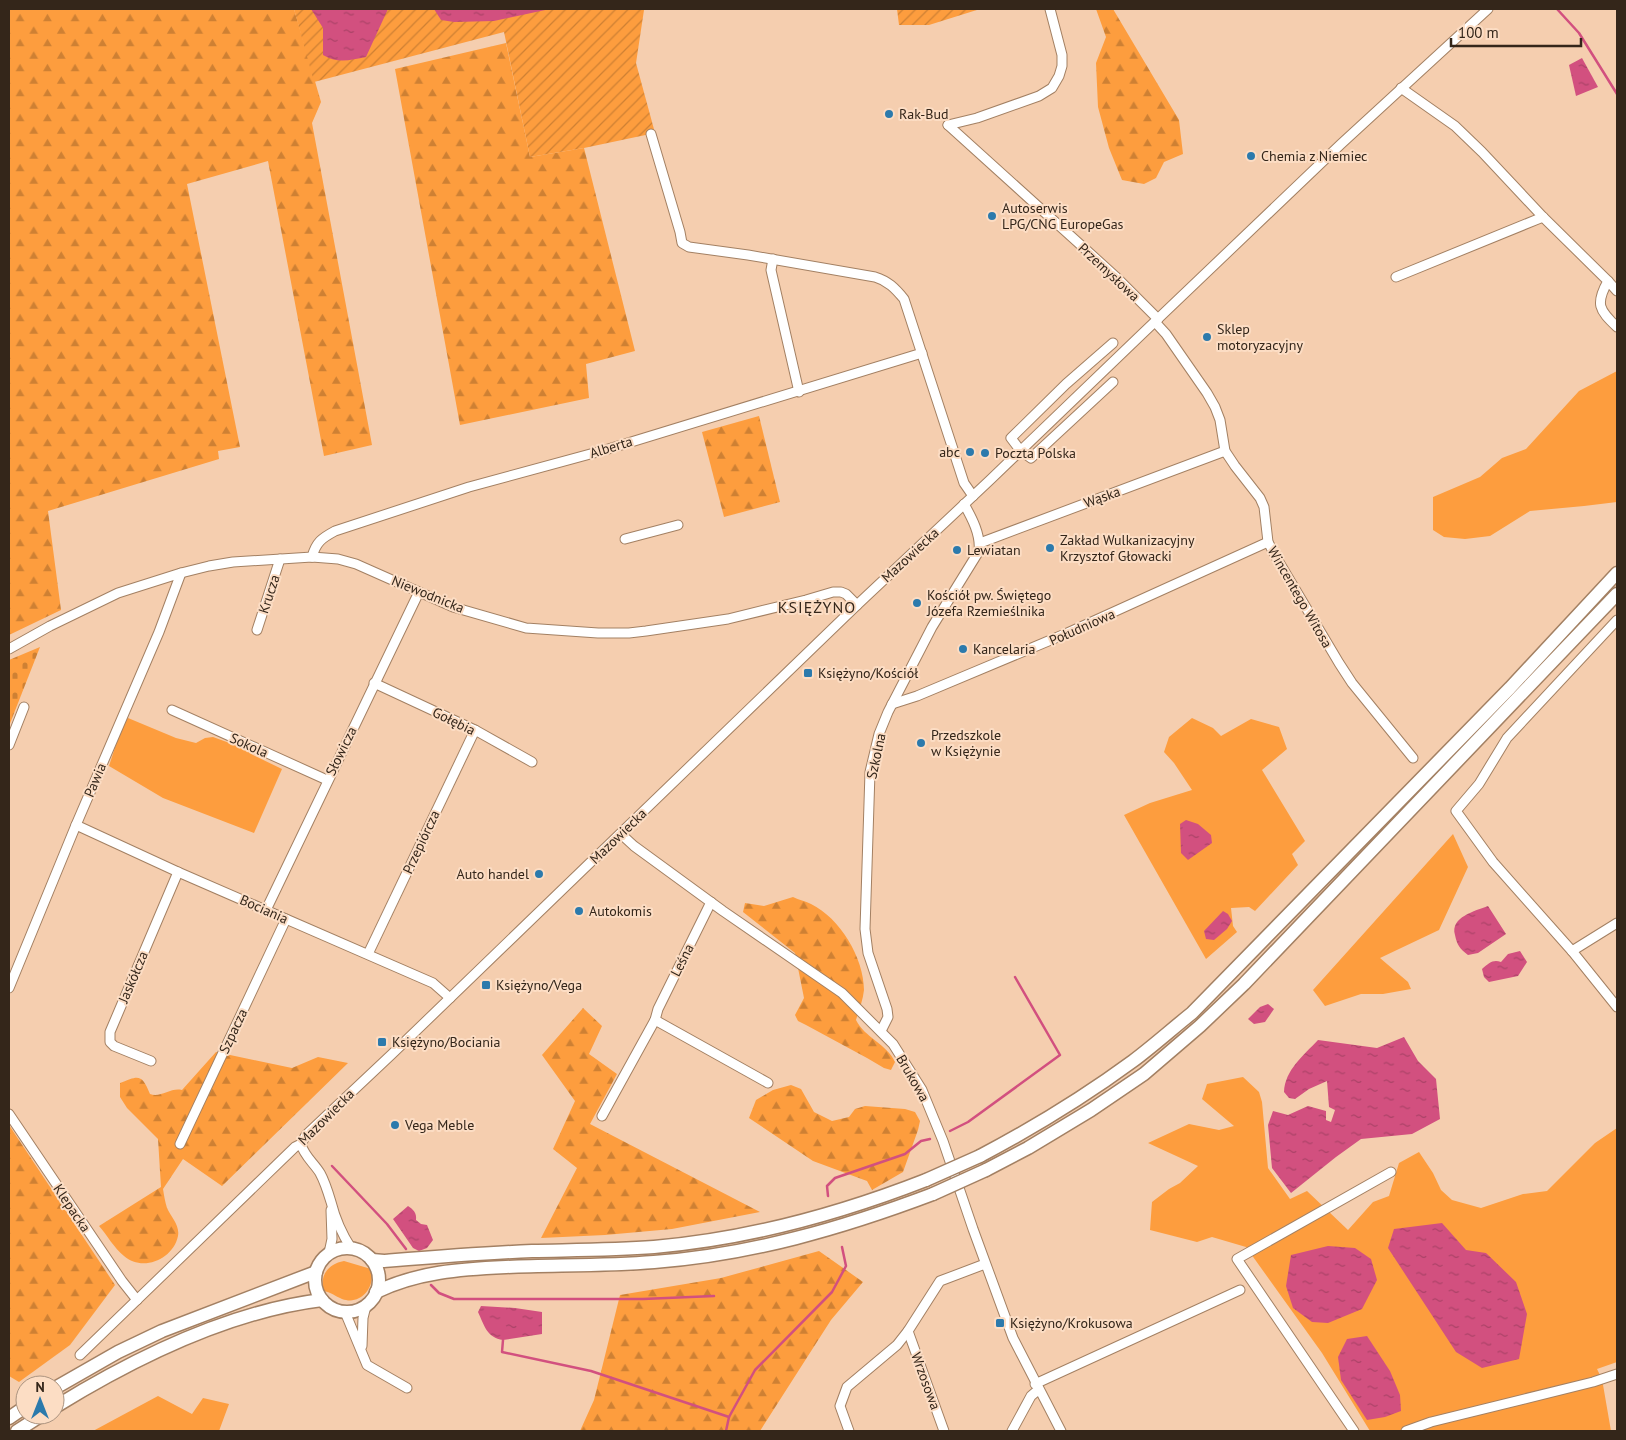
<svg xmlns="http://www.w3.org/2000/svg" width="1626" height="1440" font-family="'PT Sans',sans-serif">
  <defs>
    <pattern id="forest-firs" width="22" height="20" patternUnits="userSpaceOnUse" patternTransform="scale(1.25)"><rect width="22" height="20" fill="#fd9d3e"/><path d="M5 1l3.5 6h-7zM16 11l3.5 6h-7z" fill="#ce8033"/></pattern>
    <pattern id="cemetery-stones" width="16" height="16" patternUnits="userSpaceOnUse" patternTransform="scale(1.25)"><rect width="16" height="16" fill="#fd9d3e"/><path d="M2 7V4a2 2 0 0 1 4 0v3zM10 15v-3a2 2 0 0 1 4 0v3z" fill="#ce8033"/></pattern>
    <pattern id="garden-furrows" width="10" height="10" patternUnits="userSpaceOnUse" patternTransform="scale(1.25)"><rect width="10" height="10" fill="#fd9d3e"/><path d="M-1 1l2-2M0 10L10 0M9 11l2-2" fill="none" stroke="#ce8033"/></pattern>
    <pattern id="water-ripples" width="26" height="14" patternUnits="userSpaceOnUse" patternTransform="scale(1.25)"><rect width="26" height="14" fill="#d2507f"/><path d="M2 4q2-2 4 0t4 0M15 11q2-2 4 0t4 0" fill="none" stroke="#ab4267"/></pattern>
  </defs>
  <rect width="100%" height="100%" fill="#f5ceaf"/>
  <g fill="#fd9d3e">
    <polygon points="1617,371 1617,502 1584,506 1530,511 1490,536 1465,539 1444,537 1433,530 1433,497 1480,477 1502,458 1526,449 1579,391"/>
    <polygon points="128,718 176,738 196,743 205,738 213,737 246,749 253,755 282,769 254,833 163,798 109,766 122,726"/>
    <polygon points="1192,718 1213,728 1221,736 1251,719 1279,727 1287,749 1262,770 1305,841 1292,854 1298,865 1255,911 1249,907 1231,908 1233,926 1237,932 1206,959 1124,815 1150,803 1192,790 1174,763 1164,752 1169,737"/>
    <polygon points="1453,834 1468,867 1439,930 1380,958 1408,982 1411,989 1383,994 1361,994 1325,1006 1313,990"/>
    <polygon points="1243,1077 1259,1092 1262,1102 1268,1168 1290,1199 1307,1191 1348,1230 1373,1202 1389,1196 1399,1163 1419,1152 1433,1173 1441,1190 1452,1200 1481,1208 1523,1194 1547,1191 1595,1143 1617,1128 1617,1362 1597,1369 1602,1379 1611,1431 1370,1431 1322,1353 1246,1247 1212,1237 1197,1242 1150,1230 1152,1202 1169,1189 1180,1183 1198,1166 1148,1143 1189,1124 1219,1130 1234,1126 1202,1099 1207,1084"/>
    <path d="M344 1261 371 1269C376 1287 361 1306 342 1299 335 1296 331 1292 323 1291 320 1275 328 1264 344 1261Z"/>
    <polygon points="158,1396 192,1414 203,1398 229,1404 219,1431 93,1431"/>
  </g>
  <g fill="url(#forest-firs)">
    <polygon points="9,9 294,9 321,102 312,123 372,445 324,456 268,161 187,184 240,447 218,451 219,459 48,511 61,610 9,635"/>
    <polygon points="1096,9 1113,9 1179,120 1183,154 1164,162 1156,178 1144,184 1122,180 1109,148 1098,107 1096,63 1106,37"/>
    <polygon points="506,43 530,157 584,148 635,351 586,364 589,398 460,425 395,69"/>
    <polygon points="759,416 780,502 724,517 702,432"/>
    <path d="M793 897C799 900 805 901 811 904 840 918 864 958 864 990 863 1000 859 1010 856 1020 865 1038 887 1044 895 1062L891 1070 884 1068 867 1058 806 1025 798 1021 795 1015 804 998 795 953 743 912 745 903 764 906Z"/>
    <polygon points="583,1008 602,1026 589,1054 617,1074 590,1124 760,1212 672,1229 605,1235 541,1238 577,1168 553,1149 575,1101 542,1055"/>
    <path d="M216 1052 292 1068 318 1057 348 1063 222 1186 183 1159 163 1189C164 1195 165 1202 167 1208 171 1217 180 1225 178 1236 173 1260 142 1272 124 1256 114 1248 107 1235 99 1226L161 1187 158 1139 127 1108 120 1097V1083C139 1075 142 1074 150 1094 161 1098 171 1087 182 1090Z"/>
    <polygon points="791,1085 801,1089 814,1112 832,1121 849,1117 855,1109 865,1106 905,1109 915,1112 920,1121 918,1130 903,1172 872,1190 867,1181 813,1161 749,1118 756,1100 773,1090"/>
    <polygon points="9,1125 115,1285 70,1345 19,1382 9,1376"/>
    <polygon points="819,1251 863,1282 831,1320 760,1431 580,1431 594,1400 620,1295 721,1278"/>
  </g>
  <polygon fill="url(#cemetery-stones)" points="40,647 9,726 9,660"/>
  <g fill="url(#garden-furrows)">
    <polygon points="294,9 649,9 644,10 636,63 655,133 584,148 530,157 504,32 314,82"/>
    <polygon points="897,9 980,9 929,25 899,25"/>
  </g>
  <g fill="url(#water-ripples)">
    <path d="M311 9H388L366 57C351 60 337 64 323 55V28Z"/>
    <polygon points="434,9 550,9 494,21 454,22 441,20"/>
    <polygon points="1582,58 1598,87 1576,96 1569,65"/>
    <polygon points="1186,820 1198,824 1211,835 1212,843 1188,860 1181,853 1180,824"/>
    <path d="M1488 906 1506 934 1478 953 1468 955C1460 949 1457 945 1455 935 1450 917 1475 911 1488 906Z"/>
    <polygon points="1223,911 1228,914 1232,921 1227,929 1214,940 1206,939 1204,931"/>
    <path d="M1520 951 1527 962 1518 976 1489 982 1484 977 1482 969C1489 963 1493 959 1501 962L1508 954Z"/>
    <polygon points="1268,1004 1274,1009 1265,1022 1254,1024 1248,1019 1260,1007"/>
    <path d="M1404 1037 1418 1061 1436 1079 1440 1119 1412 1134 1361 1139 1336 1157 1291 1193 1272 1168 1268 1125 1273 1111 1288 1115 1308 1106 1326 1111V1120L1331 1122 1335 1110 1329 1107 1327 1081 1309 1089 1295 1099 1289 1098 1284 1092C1285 1070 1303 1056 1318 1040L1377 1048Z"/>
    <path d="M408 1206C413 1209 417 1213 416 1220L421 1224 427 1225 433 1240 427 1248 419 1251 413 1248 393 1219Z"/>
    <polygon points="1442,1223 1466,1250 1486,1253 1516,1282 1527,1314 1519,1359 1482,1368 1456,1352 1388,1248 1394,1229"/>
    <polygon points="1328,1246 1355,1248 1371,1259 1377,1280 1362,1309 1328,1323 1312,1322 1293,1308 1286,1286 1291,1255"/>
    <path d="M481 1306 515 1308 542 1312V1334L503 1340C487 1338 484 1325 478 1312Z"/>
    <polygon points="1367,1336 1390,1371 1400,1395 1401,1411 1385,1417 1367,1420 1341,1380 1338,1357 1347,1339"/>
  </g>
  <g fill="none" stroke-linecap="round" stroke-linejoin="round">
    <g stroke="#d2507f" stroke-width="2.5">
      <polyline points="1557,9 1579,33 1617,94"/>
      <polyline points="950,1131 968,1122 1060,1055 1015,977"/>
      <polyline points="332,1166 387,1224 406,1249"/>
      <polyline points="828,1196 827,1186 835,1178 905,1154 921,1141 930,1139"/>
      <polyline points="431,1285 439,1293 454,1299 643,1299 714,1296"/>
      <polyline points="503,1340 502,1352 591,1371 729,1417 726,1431"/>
      <polyline points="729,1417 755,1370 832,1292 846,1266 842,1247"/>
    </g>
    <g stroke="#a38063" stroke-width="11">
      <g id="street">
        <path d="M1401 88 1455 126 1482 152 1543 217 1608 281C1595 304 1599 310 1617 327"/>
        <polyline points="948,125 1115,276 1158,319"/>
        <polyline points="948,125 977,118 1039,96 1052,88 1059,76 1062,66 1062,55 1050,9"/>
        <path d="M651 134 680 232 682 243 689 247 748 255 875 277C888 281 895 288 904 299L964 483 973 496"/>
        <polyline points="773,259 771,270 799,392"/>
        <polyline points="1396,277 1543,217"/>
        <polyline points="1608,281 1617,291"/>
        <polyline points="1155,322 1166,334 1207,393 1215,407 1220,420 1225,451 1235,466 1260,498 1264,507 1268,542 1276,557 1339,663 1352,683 1413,758"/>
        <polyline points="1113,343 1066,384 1011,438 1020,450 1031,458 1113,382"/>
        <polyline points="625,539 678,525"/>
        <polyline points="980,543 1225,451"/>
        <path d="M312 557C316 542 322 538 335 531L469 487 605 450 922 353"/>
        <polyline points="1617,620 1507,738 1479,784 1456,811 1493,862 1572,951 1617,1007"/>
        <polyline points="257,630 280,559"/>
        <polyline points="9,649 50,626 118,593 181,573 209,566 233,562 312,557 338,559 356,564 453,607 526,628 598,633 629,633 646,631 728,619 806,600 833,592 841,592 846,594 857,605"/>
        <polyline points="374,683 475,730 532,762"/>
        <polyline points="892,704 917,696 1065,634 1268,542"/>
        <polyline points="172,710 327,780"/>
        <polyline points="9,745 24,707"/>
        <polyline points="76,825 178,872 433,983 450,998"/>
        <polyline points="621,834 634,846 723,911 842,993 893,1044 922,1090 943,1141 973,1229 1013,1338 1061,1431"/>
        <polyline points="266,910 419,592"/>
        <polyline points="1572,951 1617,923"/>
        <polyline points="368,954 475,730"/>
        <polyline points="9,988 76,825 159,632 181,573"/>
        <polyline points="655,1020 768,1083"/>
        <path d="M881 1031 888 1017 887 1009 868 953 865 929 870 772 879 734 888 712 932 627 979 551C981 535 972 518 964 504"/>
        <polyline points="151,1061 114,1046 110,1042 110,1032 178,872"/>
        <polyline points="9,1114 122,1281 137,1300"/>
        <polyline points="602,1116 655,1020 658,1009 711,902"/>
        <polyline points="180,1144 286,919"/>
        <path d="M301 1144C304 1156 314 1163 320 1173 325 1182 328 1192 331 1202 335 1218 342 1234 351 1248"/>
        <polyline points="329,1253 332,1239 331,1210"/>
        <polyline points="345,1312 367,1365 407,1388"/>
        <polyline points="908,1331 944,1431"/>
        <polyline points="362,1346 363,1318 366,1306"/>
        <polyline points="80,1355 295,1147 301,1144 306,1135 392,1054 857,605 990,480 1142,334 1341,144 1488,9"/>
        <polyline points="1035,1384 1240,1290"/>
        <polyline points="849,1431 840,1406 847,1387 897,1345 908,1331 940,1281 985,1264"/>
        <polyline points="1012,1431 1031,1396 1038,1390"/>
        <polyline points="1354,1431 1237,1259 1391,1172"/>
        <polyline points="1406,1431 1431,1422 1593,1382 1617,1374"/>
      </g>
    </g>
    <g stroke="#a38063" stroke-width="15">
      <g id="secondary">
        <path d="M980 1156C1033 1128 1084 1097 1133 1061 1153 1046 1172 1029 1192 1013L1510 688 1617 573"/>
        <polyline points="986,1170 1028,1148 1091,1110 1144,1074 1200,1026 1244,984 1617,594"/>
        <circle cx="347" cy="1280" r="32"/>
        <path d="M372 1260 384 1261C434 1257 483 1253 532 1251 573 1250 613 1250 654 1247 747 1239 839 1214 926 1180"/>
        <path d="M376 1292C417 1272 461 1269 506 1267 555 1265 605 1266 654 1262 750 1255 843 1228 933 1194"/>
        <polyline points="55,1388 118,1352 162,1331 316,1272"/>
        <path d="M55 1407C133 1359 231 1311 322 1300"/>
        <polyline points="9,1418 25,1407"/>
        <polyline points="17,1431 42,1415"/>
      </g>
    </g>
    <use href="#street" stroke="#fff" stroke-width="9"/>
    <use href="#secondary" stroke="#fff" stroke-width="12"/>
    <g stroke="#a38063" stroke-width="15" stroke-linecap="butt">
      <g id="secondary-bridge">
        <polyline points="926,1180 980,1156"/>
        <polyline points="933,1194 986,1170"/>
      </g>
    </g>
    <use href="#secondary-bridge" stroke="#fff" stroke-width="12"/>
  </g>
  <g fill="#2c7aac" stroke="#fcddc4" stroke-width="2">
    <circle cx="889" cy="114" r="5"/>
    <circle cx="1251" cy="156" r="5"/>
    <circle cx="992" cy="216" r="5"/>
    <circle cx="1207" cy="337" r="5"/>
    <circle cx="970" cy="452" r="5"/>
    <circle cx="985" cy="453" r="5"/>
    <circle cx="1050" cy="548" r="5"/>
    <circle cx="957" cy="550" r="5"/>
    <circle cx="917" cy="603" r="5"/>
    <circle cx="963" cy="649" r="5"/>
    <rect x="803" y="668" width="10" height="10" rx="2.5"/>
    <circle cx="921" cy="743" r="5"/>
    <circle cx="539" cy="874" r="5"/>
    <circle cx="579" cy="911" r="5"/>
    <rect x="481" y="980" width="10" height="10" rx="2.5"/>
    <rect x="377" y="1037" width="10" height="10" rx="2.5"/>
    <circle cx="395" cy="1125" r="5"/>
    <rect x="995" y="1318" width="10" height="10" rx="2.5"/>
  </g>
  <g text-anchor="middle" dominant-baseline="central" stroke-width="4" stroke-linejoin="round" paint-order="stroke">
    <g font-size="14" fill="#34261a" stroke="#fcddc4" text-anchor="start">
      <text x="899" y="114">Rak-Bud</text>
      <text x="1261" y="156">Chemia z Niemiec</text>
      <text x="1002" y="208">Autoserwis<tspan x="1002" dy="16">LPG/CNG EuropeGas</tspan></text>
      <text x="1217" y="329">Sklep<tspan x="1217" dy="16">motoryzacyjny</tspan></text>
      <text x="960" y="452" text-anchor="end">abc</text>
      <text x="995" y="453">Poczta Polska</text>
      <text x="1060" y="540">Zakład Wulkanizacyjny<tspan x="1060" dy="16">Krzysztof Głowacki</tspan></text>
      <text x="967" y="550">Lewiatan</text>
      <text x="927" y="595">Kościół pw. Świętego<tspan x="927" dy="16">Józefa Rzemieślnika</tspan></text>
      <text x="973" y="649">Kancelaria</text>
      <text x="818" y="673">Księżyno/Kościół</text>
      <text x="931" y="735">Przedszkole<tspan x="931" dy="16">w Księżynie</tspan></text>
      <text x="529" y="874" text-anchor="end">Auto handel</text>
      <text x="589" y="911">Autokomis</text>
      <text x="496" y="985">Księżyno/Vega</text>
      <text x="392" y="1042">Księżyno/Bociania</text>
      <text x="405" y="1125">Vega Meble</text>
      <text x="1010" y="1323">Księżyno/Krokusowa</text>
    </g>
    <g font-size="14" fill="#34261a" stroke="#fcddc4">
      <text transform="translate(1109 272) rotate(43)">Przemysłowa</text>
      <text transform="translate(611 447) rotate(-17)">Alberta</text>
      <text transform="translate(1102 497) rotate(-20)">Wąska</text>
      <text transform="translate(910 555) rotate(-43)">Mazowiecka</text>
      <text transform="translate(269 594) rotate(-72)">Krucza</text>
      <text transform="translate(428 594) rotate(22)">Niewodnicka</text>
      <text transform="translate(1300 597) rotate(60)">Wincentego Witosa</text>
      <text transform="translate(1082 627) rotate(-24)">Południowa</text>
      <text transform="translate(454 721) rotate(26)">Gołębia</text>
      <text transform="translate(249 745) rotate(24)">Sokola</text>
      <text transform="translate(341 751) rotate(-64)">Słowicza</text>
      <text transform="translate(876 756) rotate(-78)">Szkolna</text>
      <text transform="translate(95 780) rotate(-67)">Pawia</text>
      <text transform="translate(618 836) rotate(-44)">Mazowiecka</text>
      <text transform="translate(421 842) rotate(-65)">Przepiórcza</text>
      <text transform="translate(264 909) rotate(24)">Bociania</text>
      <text transform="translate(682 960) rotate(-63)">Leśna</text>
      <text transform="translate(133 977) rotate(-67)">Jaskółcza</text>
      <text transform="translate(233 1031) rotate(-65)">Szpacza</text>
      <text transform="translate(913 1078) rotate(60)">Brukowa</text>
      <text transform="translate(326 1117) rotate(-45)">Mazowiecka</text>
      <text transform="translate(72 1208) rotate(56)">Klepacka</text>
      <text transform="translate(926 1381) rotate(70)">Wrzosowa</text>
    </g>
    <g font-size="16" letter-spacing="1" fill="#34261a" stroke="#fcddc4">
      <text x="817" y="607">KSIĘŻYNO</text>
    </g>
  </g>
  <rect width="1626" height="1440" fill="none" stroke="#34261a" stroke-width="20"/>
  <g transform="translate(40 1400)"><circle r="24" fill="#fcddc4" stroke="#ac9480"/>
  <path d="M0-4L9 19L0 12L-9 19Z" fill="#2c7aac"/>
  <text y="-8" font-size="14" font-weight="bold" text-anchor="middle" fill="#34261a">N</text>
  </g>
  <path d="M1451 38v8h130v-8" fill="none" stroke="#34261a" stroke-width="2.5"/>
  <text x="1458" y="38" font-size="15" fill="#34261a" stroke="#fcddc4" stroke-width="4" paint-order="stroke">100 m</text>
</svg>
